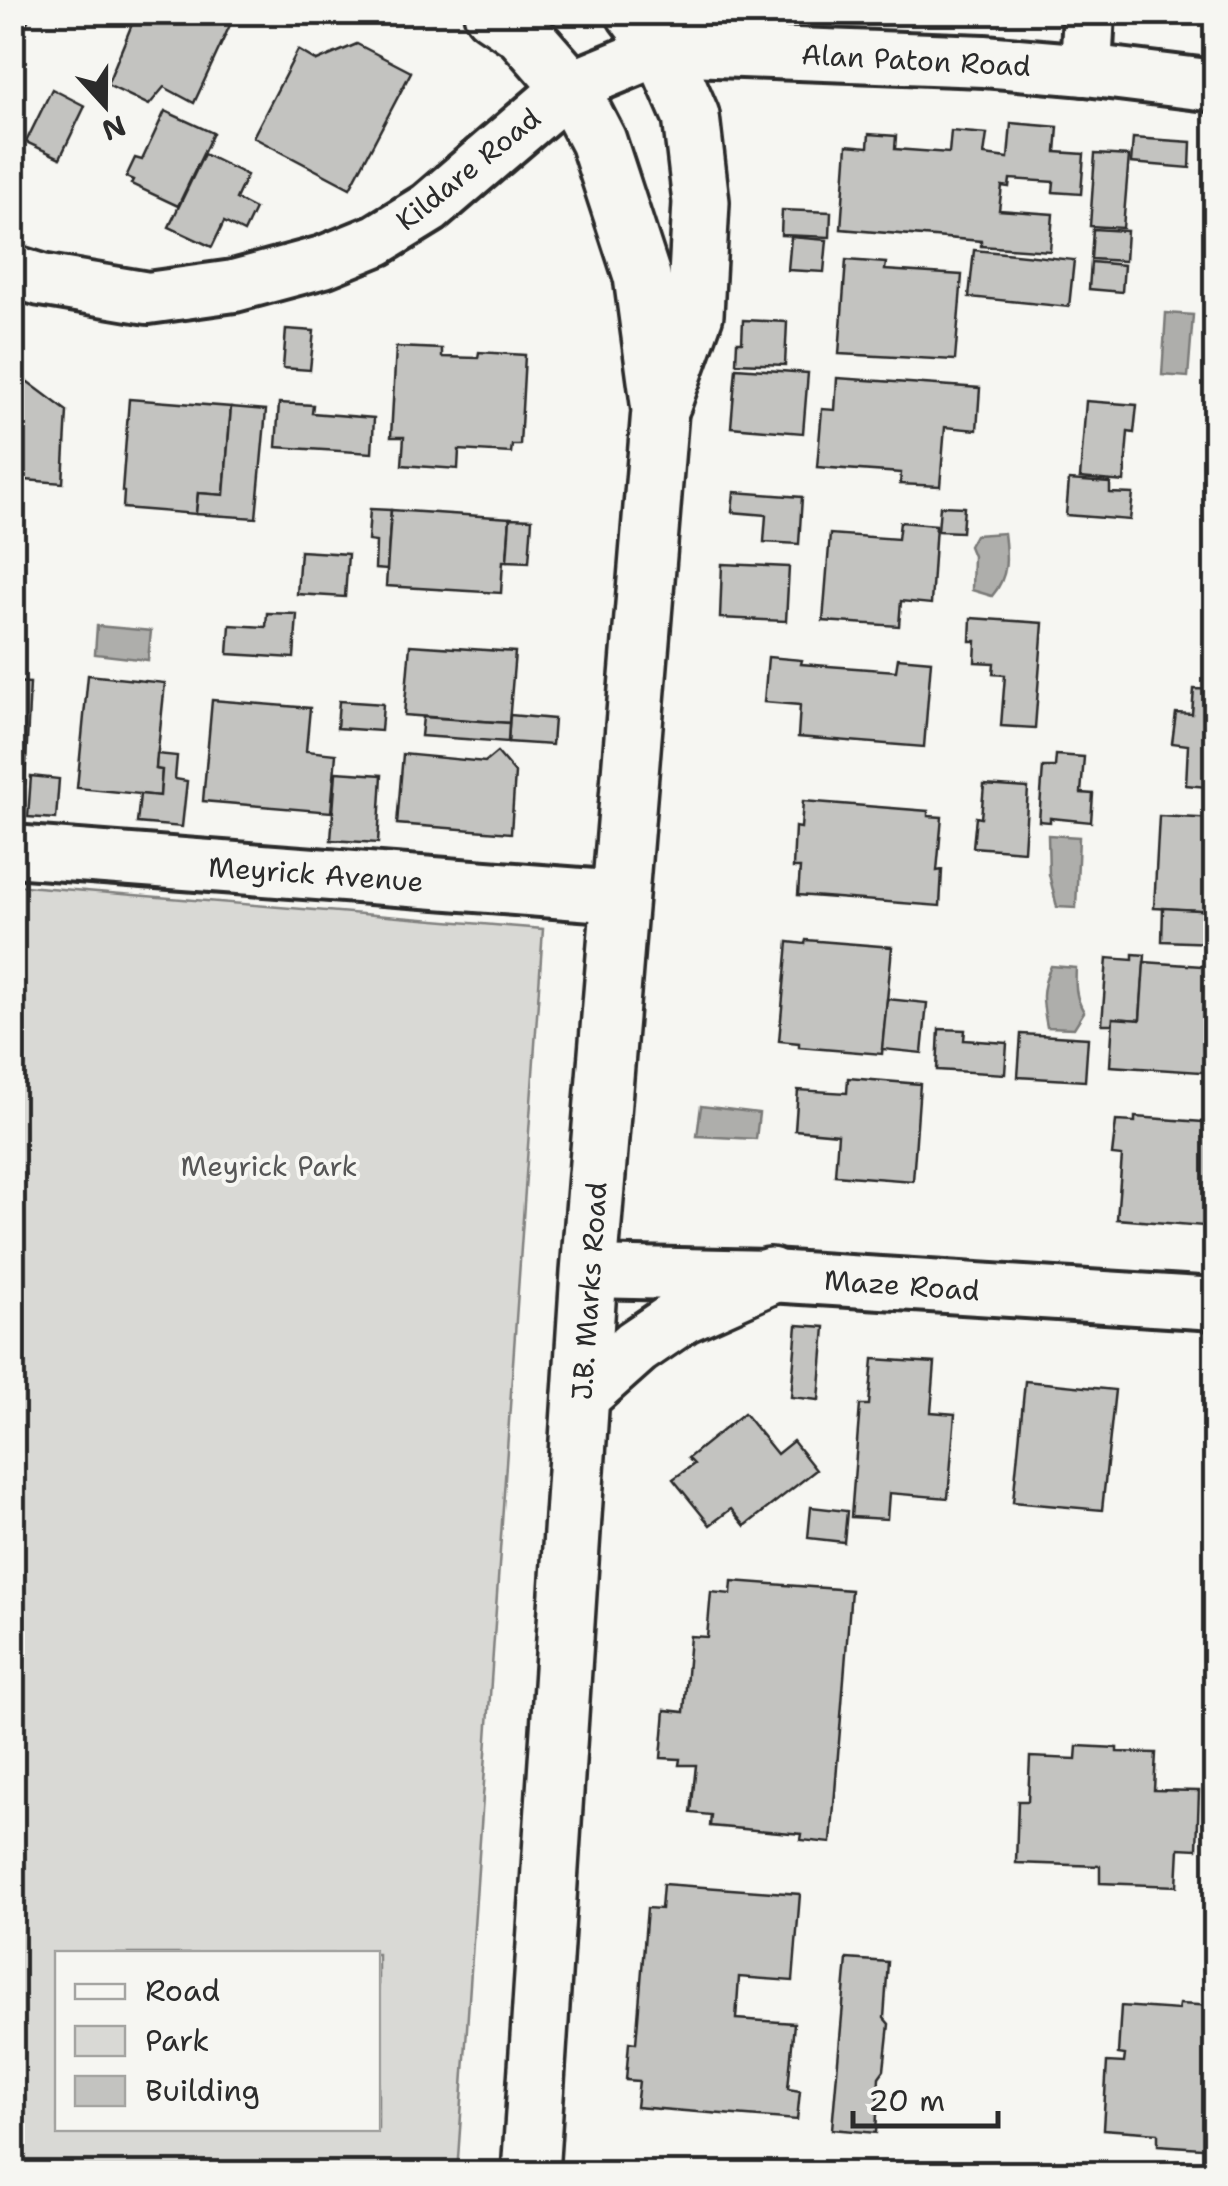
<svg xmlns="http://www.w3.org/2000/svg" width="1228" height="2186" font-family="'Shantell Sans',sans-serif">
  <rect width="100%" height="100%" fill="#f6f6f2"/>
  <filter id="ink" filterUnits="userSpaceOnUse"><feTurbulence type="fractalNoise" baseFrequency=".01" numOctaves="2"/><feDisplacementMap in="SourceGraphic" scale="20" xChannelSelector="R" yChannelSelector="G"/><feConvolveMatrix kernelMatrix="1 2 1 2 8 2 1 2 1" color-interpolation-filters="sRGB"/></filter>
  <g filter="url(#ink)">
    <path fill="#d9d9d5" stroke="#828280" stroke-width="2.5" fill-rule="evenodd" d="M13 885 543 929 457 2173H13ZM58 1954H378V2128H58Z"/>
    <g fill="#aeaeab" stroke="#7a7a78" stroke-width="2.5">
      <polygon points="1166,313 1193,315 1188,377 1162,375"/>
      <path d="M1004 533C1007 557 1009 576 992 596L972 590 973 556 969 546 975 535Z"/>
      <polygon points="97,626 151,631 148,660 95,654"/>
      <polygon points="1048,835 1079,837 1076,908 1057,907 1049,874"/>
      <path d="M1051 966 1076 968C1075 985 1075 997 1084 1012L1074 1028 1047 1027C1042 1001 1040 990 1051 966Z"/>
      <polygon points="701,1106 759,1113 756,1139 697,1136"/>
    </g>
    <g fill="#c3c3c0" stroke="#2b2b2b" stroke-width="2.5">
      <polygon points="12,12 32,12 14,51 12,50"/>
      <polygon points="137,12 236,12 194,103 164,87 149,105 107,85"/>
      <polygon points="357,44 411,72 350,188 253,137 298,50 317,61"/>
      <polygon points="52,89 85,106 60,158 26,142"/>
      <polygon points="165,111 213,133 178,206 131,184 133,180 126,177 135,158 142,160"/>
      <polygon points="1011,123 1058,127 1056,152 1084,154 1081,194 1053,192 1054,182 1010,179 1009,187 1002,186 999,210 1053,214 1050,251 981,246 981,241 841,229 847,145 868,147 869,134 896,136 895,149 949,153 951,131 987,134 984,155 1008,158"/>
      <polygon points="1133,138 1191,142 1190,168 1131,163"/>
      <polygon points="204,154 247,175 236,199 255,209 244,232 224,222 212,247 169,227"/>
      <polygon points="1095,154 1129,156 1123,228 1090,226"/>
      <polygon points="1210,172 1216,172 1216,238 1205,237"/>
      <polygon points="782,210 831,212 830,237 781,235"/>
      <polygon points="1093,229 1127,231 1125,261 1091,259"/>
      <polygon points="791,237 827,240 824,272 788,270"/>
      <polygon points="974,250 1074,260 1069,307 969,297"/>
      <polygon points="846,260 886,263 885,270 962,275 955,360 839,354"/>
      <polygon points="1091,262 1124,265 1122,292 1089,289"/>
      <polygon points="1214,304 1216,304 1216,377 1208,377"/>
      <polygon points="743,320 787,322 785,365 736,363 737,342 742,342"/>
      <polygon points="286,329 314,331 310,370 283,368"/>
      <polygon points="396,347 442,349 442,357 478,358 479,352 525,355 520,445 512,445 511,453 459,450 458,469 402,465 404,437 391,437"/>
      <polygon points="736,368 808,373 803,433 731,427"/>
      <polygon points="837,378 980,388 977,430 945,427 940,486 900,484 901,473 817,467 822,409 835,410"/>
      <polygon points="12,380 28,382 67,411 63,483 12,479"/>
      <polygon points="129,399 231,407 224,495 198,493 196,514 123,508 124,492 122,491"/>
      <polygon points="1086,401 1137,405 1134,433 1128,432 1124,482 1080,478"/>
      <polygon points="279,403 313,405 312,413 374,418 372,453 276,447"/>
      <polygon points="231,407 266,410 256,518 196,514 198,493 224,495"/>
      <polygon points="1069,480 1110,483 1110,493 1133,494 1130,520 1066,515"/>
      <polygon points="734,492 802,497 799,544 764,542 766,515 732,512"/>
      <polygon points="940,506 964,507 962,532 938,531"/>
      <polygon points="370,509 391,510 387,570 375,569 376,542 368,541"/>
      <polygon points="391,510 510,518 507,561 503,561 501,593 386,586"/>
      <polygon points="510,518 532,519 529,562 507,561"/>
      <polygon points="900,522 936,525 931,604 901,601 899,626 823,621 830,534 898,539"/>
      <polygon points="300,551 348,554 345,597 297,594"/>
      <polygon points="722,564 789,567 786,621 720,618"/>
      <polygon points="267,613 297,614 294,658 228,654 230,625 266,627"/>
      <polygon points="971,618 1043,623 1035,728 1001,726 1005,675 993,674 994,663 975,662 976,641 970,641"/>
      <polygon points="410,645 515,652 509,723 404,715"/>
      <polygon points="768,657 802,660 801,664 896,671 898,658 931,661 924,747 798,737 800,705 764,702"/>
      <polygon points="88,675 165,683 156,769 162,770 160,796 77,788"/>
      <polygon points="12,682 30,683 25,784 12,783"/>
      <polygon points="1194,689 1216,690 1216,715 1211,715 1207,787 1186,785 1188,745 1172,743 1176,713 1192,714"/>
      <polygon points="212,700 310,708 306,751 336,754 331,812 203,801"/>
      <polygon points="339,701 383,704 381,731 337,728"/>
      <polygon points="510,715 554,719 552,745 508,742"/>
      <polygon points="1211,715 1216,715 1216,790 1207,789"/>
      <polygon points="423,717 509,723 508,742 421,736"/>
      <polygon points="497,752 515,773 511,833 397,824 403,754 485,762"/>
      <polygon points="157,754 177,756 175,779 187,781 182,827 137,823 140,794 160,796 162,770 156,769"/>
      <polygon points="1056,755 1084,757 1081,793 1093,794 1091,822 1050,818 1050,822 1039,821 1043,767 1055,767"/>
      <polygon points="336,772 382,775 378,843 331,840"/>
      <polygon points="31,776 59,779 56,819 28,817"/>
      <polygon points="984,785 1028,788 1024,851 973,847 976,817 981,818"/>
      <polygon points="803,801 928,811 928,816 942,817 937,871 942,870 940,906 798,895 800,868 793,868 795,827 801,828"/>
      <polygon points="1159,816 1216,819 1216,911 1154,908"/>
      <polygon points="1163,908 1216,911 1215,943 1162,941"/>
      <polygon points="806,940 892,947 882,1054 799,1047 799,1043 779,1041 788,942 805,944"/>
      <polygon points="1133,954 1145,955 1140,1020 1113,1018 1113,1024 1102,1024 1107,958 1133,960"/>
      <polygon points="1144,962 1216,967 1216,1073 1110,1066 1113,1018 1140,1020"/>
      <polygon points="887,999 927,1003 922,1053 882,1049"/>
      <polygon points="939,1029 965,1030 964,1040 1007,1043 1005,1074 937,1070"/>
      <polygon points="1021,1034 1088,1038 1085,1081 1018,1077"/>
      <polygon points="848,1078 920,1084 913,1181 835,1175 838,1134 795,1130 798,1090 847,1093"/>
      <polygon points="1135,1117 1216,1123 1216,1227 1117,1219 1122,1156 1112,1155 1116,1121 1135,1122"/>
      <polygon points="797,1325 825,1327 819,1400 791,1397"/>
      <polygon points="873,1359 935,1363 931,1412 955,1414 948,1498 889,1493 887,1519 851,1517 860,1405 869,1405"/>
      <polygon points="1025,1381 1115,1390 1102,1510 1013,1502"/>
      <polygon points="744,1413 777,1454 793,1441 816,1470 745,1526 731,1509 710,1525 673,1479 694,1464 688,1458"/>
      <polygon points="811,1507 847,1511 844,1542 808,1538"/>
      <polygon points="732,1581 851,1590 831,1843 801,1840 802,1834 710,1826 711,1815 691,1813 696,1765 679,1765 680,1759 661,1758 665,1710 684,1712 690,1636 707,1637 711,1592 731,1594"/>
      <polygon points="1077,1746 1117,1748 1117,1752 1156,1753 1154,1790 1199,1791 1197,1849 1179,1848 1177,1886 1100,1883 1100,1866 1016,1863 1018,1801 1028,1801 1030,1757 1076,1759"/>
      <polygon points="663,1884 800,1894 793,1981 739,1977 736,2019 794,2023 788,2089 800,2091 797,2120 636,2107 639,2081 626,2080 629,2042 636,2043 647,1908 661,1909"/>
      <polygon points="847,1959 888,1962 884,2018 889,2024 884,2070 879,2077 876,2133 832,2129"/>
      <polygon points="1179,2004 1216,2006 1216,2149 1158,2145 1158,2133 1103,2129 1107,2062 1124,2063 1125,2055 1118,2054 1121,2006 1178,2010"/>
      <polygon points="789,2164 930,2170 930,2174 788,2174"/>
      <polygon points="971,2168 1033,2174 971,2174"/>
    </g>
    <g fill="none" stroke-linecap="round" stroke-linejoin="round">
      <g stroke="#2b2b2b" stroke-width="58">
        <g id="minor">
          <polyline points="1086,70 1089,12"/>
          <polyline points="12,271 41,280 148,298 234,286 323,262 377,240 429,208 570,87 662,49 984,61 1086,70 1216,86"/>
          <polyline points="12,851 620,897"/>
          <polyline points="589,1272 770,1276 1216,1304"/>
        </g>
      </g>
      <g stroke="#2b2b2b" stroke-width="62">
        <g id="tertiary">
          <polyline points="492,12 522,32 570,87 598,141 642,276 660,410 589,1272 530,2174"/>
          <polyline points="634,12 662,49 691,116 701,202 695,314 663,403"/>
          <polyline points="581,1396 636,1347 683,1315 770,1276"/>
        </g>
      </g>
      <use href="#minor" stroke="#f6f6f2" stroke-width="50"/>
      <use href="#tertiary" stroke="#f6f6f2" stroke-width="55"/>
    </g>
  </g>
  <g text-anchor="middle" dominant-baseline="central" stroke-width="8" stroke-linejoin="round" paint-order="stroke">
    <g font-size="28" fill="#2b2b2b" stroke="#f6f6f2">
      <text transform="translate(916 60) rotate(3)">Alan Paton Road</text>
      <text transform="translate(468 169) rotate(-39)">Kildare Road</text>
      <text transform="translate(316 874) rotate(4)">Meyrick Avenue</text>
      <text transform="translate(902 1285) rotate(4)">Maze Road</text>
      <text transform="translate(589 1291) rotate(-86)">J.B. Marks Road</text>
    </g>
    <g font-size="28" fill="#565656" stroke="#f6f6f2">
      <text x="269" y="1166">Meyrick Park</text>
    </g>
  </g>
  <rect width="1228" height="2186" fill="none" stroke="#f6f6f2" stroke-width="50"/>
  <rect x="25" y="25" width="1178" height="2136" fill="none" stroke="#2b2b2b" stroke-width="4" filter="url(#ink)"/>
  <rect x="55" y="1951" width="325" height="180" fill="#f6f6f2" stroke="#a5a5a2" stroke-width="2.5"/>
  <rect x="75" y="1984" width="50" height="15" fill="#f6f6f2" stroke="#a5a5a2" stroke-width="2.5"/>
  <text x="145" y="2001" font-size="30" fill="#2b2b2b">Road</text>
  <rect x="75" y="2026" width="50" height="30" fill="#d9d9d5" stroke="#a5a5a2" stroke-width="2.5"/>
  <text x="145" y="2051" font-size="30" fill="#2b2b2b">Park</text>
  <rect x="75" y="2076" width="50" height="30" fill="#c3c3c0" stroke="#a5a5a2" stroke-width="2.5"/>
  <text x="145" y="2101" font-size="30" fill="#2b2b2b">Building</text>
  <g transform="translate(105 105) rotate(159)" stroke="#f6f6f2" stroke-width="8" paint-order="stroke">
  <path d="M0-8L18 38L0 25L-18 38Z" fill="#2b2b2b"/>
  <text y="-15" font-size="28" font-weight="bold" text-anchor="middle" fill="#2b2b2b">N</text>
  </g>
  <path d="M853 2111v15h145v-15" fill="none" stroke="#2b2b2b" stroke-width="5"/>
  <text x="868" y="2111" font-size="30" fill="#2b2b2b" stroke="#f6f6f2" stroke-width="8" paint-order="stroke">20 m</text>
</svg>
